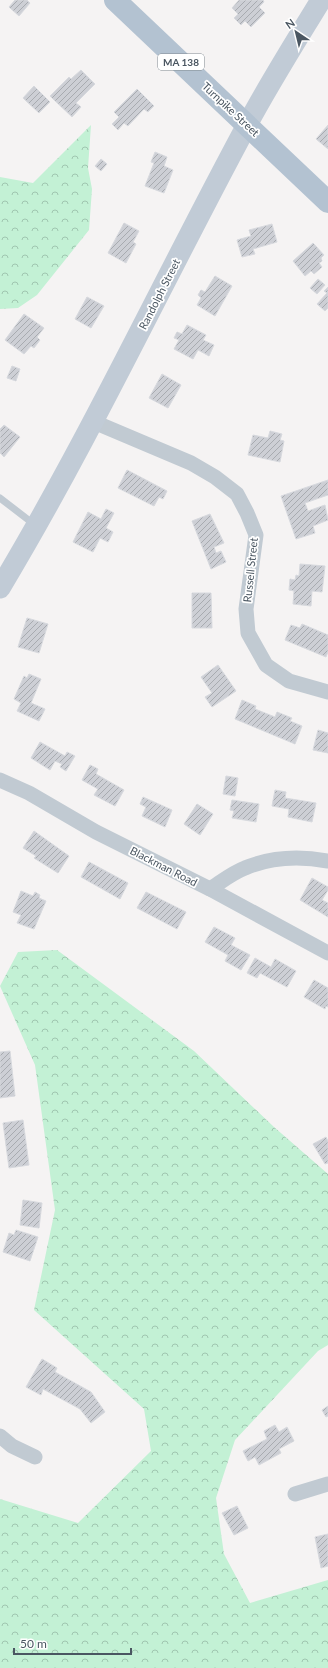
<svg xmlns="http://www.w3.org/2000/svg" width="328" height="1668" font-family="Lato,sans-serif">
  <defs>
    <pattern id="forest-crowns" width="20" height="18" patternUnits="userSpaceOnUse"><rect width="20" height="18" fill="#c3f1d5"/><path d="M2 6a3 3 0 1 1 6 0M12 15a3 3 0 1 1 6 0" fill="none" stroke="#a0c6b0"/></pattern>
    <pattern id="building-hatch" width="6" height="6" patternUnits="userSpaceOnUse"><rect width="6" height="6" fill="#cdcfd5"/><path d="M-1 1l2-2M0 6l6-6M5 7l2-2" fill="none" stroke="#a8abb0"/></pattern>
  </defs>
  <rect width="100%" height="100%" fill="#f5f3f3"/>
  <g fill="url(#forest-crowns)">
    <polygon points="91,125 88,168 92,189 89,230 37,295 18,308 0,309 0,177 33,183"/>
    <polygon points="57,950 194,1051 274,1127 328,1174 328,1345 318,1351 235,1440 216,1498 224,1554 250,1603 328,1580 328,1668 0,1668 0,1499 78,1523 151,1451 144,1409 34,1310 55,1210 35,1065 0,986 18,952"/>
  </g>
  <g fill="url(#building-hatch)" stroke="#d7d9de">
    <polygon points="15,0 27,0 30,3 19,16 9,7"/>
    <polygon points="239,0 263,0 264,2 259,7 265,13 251,27 245,21 241,25 234,18 238,14 232,8"/>
    <polygon points="81,70 95,84 76,103 81,107 72,117 50,96 69,77 71,79"/>
    <polygon points="34,86 50,102 39,113 23,98"/>
    <polygon points="137,89 154,106 148,112 144,109 128,126 124,123 118,130 112,124 119,117 114,112"/>
    <polygon points="328,125 328,149 316,139"/>
    <polygon points="155,152 167,157 164,166 173,170 164,193 145,186 154,163 151,162"/>
    <polygon points="101,159 107,164 101,171 95,166"/>
    <polygon points="124,223 139,231 133,242 136,244 126,263 108,253"/>
    <polygon points="272,224 277,242 253,249 255,254 242,257 237,240 251,236 249,230"/>
    <polygon points="313,243 324,255 321,258 322,261 319,263 322,267 314,274 311,271 305,276 293,261"/>
    <polygon points="215,276 232,286 215,316 197,305 201,298 198,295 201,290 205,292"/>
    <polygon points="318,279 325,285 317,294 310,288"/>
    <polygon points="328,287 328,308 325,311 317,304 327,293 324,291"/>
    <polygon points="87,297 104,306 91,328 75,319"/>
    <polygon points="24,314 44,328 37,337 40,340 34,348 31,346 24,354 5,340"/>
    <polygon points="187,325 206,335 203,340 214,345 209,356 198,350 193,359 174,349 179,340 174,338 177,332 182,334"/>
    <polygon points="12,366 20,369 16,381 7,378"/>
    <polygon points="162,374 181,385 168,408 149,398"/>
    <polygon points="4,425 20,437 4,457 0,453 0,429"/>
    <polygon points="270,431 282,434 280,440 284,441 280,462 248,455 253,435 268,438"/>
    <polygon points="127,470 167,491 163,499 159,497 154,506 118,488"/>
    <polygon points="328,480 328,495 305,503 308,511 325,505 328,520 313,526 315,533 296,539 281,496"/>
    <polygon points="106,509 114,513 106,528 113,532 108,542 100,538 93,552 73,542 88,512 101,519"/>
    <polygon points="210,514 224,543 214,547 216,553 221,551 226,562 211,569 192,521"/>
    <polygon points="300,564 325,566 322,592 312,591 311,606 293,604 294,591 289,590 290,579 295,580 296,575 299,576"/>
    <polygon points="192,593 211,593 212,628 192,628"/>
    <polygon points="27,618 48,624 39,653 18,647"/>
    <polygon points="302,624 328,635 328,652 326,657 285,640 291,625 300,628"/>
    <polygon points="218,665 236,691 212,707 205,697 212,693 201,677"/>
    <polygon points="29,674 41,679 31,703 45,709 39,721 17,711 21,703 14,699 24,676 27,678"/>
    <polygon points="242,700 256,706 255,709 275,717 277,712 292,718 290,721 302,726 295,744 235,719"/>
    <polygon points="318,730 328,733 328,753 313,750"/>
    <polygon points="40,742 65,756 67,752 75,756 66,771 60,767 62,764 55,761 50,770 31,758"/>
    <polygon points="90,765 98,769 96,774 124,790 115,806 94,795 98,789 82,780"/>
    <polygon points="226,776 238,778 235,796 223,794"/>
    <polygon points="275,790 286,792 285,798 316,803 312,822 288,817 289,809 272,806"/>
    <polygon points="143,797 172,810 165,827 142,816 146,807 140,804"/>
    <polygon points="232,800 259,804 256,822 232,818 234,811 230,810"/>
    <polygon points="197,804 213,814 200,835 184,824"/>
    <polygon points="34,831 69,856 58,873 34,858 36,856 23,848"/>
    <polygon points="89,862 128,883 120,899 81,877"/>
    <polygon points="312,878 328,887 328,890 322,900 328,903 328,917 300,900"/>
    <polygon points="21,891 33,896 35,892 40,895 39,898 46,901 34,929 17,923 21,915 13,912"/>
    <polygon points="146,892 186,912 177,929 137,908"/>
    <polygon points="214,927 235,938 231,945 250,955 241,970 225,961 228,955 205,942"/>
    <polygon points="255,958 271,967 275,959 296,971 287,987 260,973 257,978 247,973"/>
    <polygon points="314,980 328,988 328,1007 326,1006 325,1009 304,997"/>
    <polygon points="10,1051 15,1096 0,1098 0,1052"/>
    <polygon points="23,1120 29,1165 9,1168 3,1123"/>
    <polygon points="326,1137 328,1141 328,1163 325,1164 313,1144"/>
    <polygon points="23,1200 42,1203 39,1228 20,1225"/>
    <polygon points="16,1230 38,1237 30,1261 3,1252 9,1233 14,1235"/>
    <polygon points="42,1359 57,1368 55,1372 91,1392 105,1412 91,1423 80,1409 43,1389 41,1395 26,1387"/>
    <polygon points="328,1406 328,1416 326,1417 322,1410"/>
    <polygon points="275,1425 279,1432 287,1427 294,1441 279,1449 281,1453 259,1465 255,1457 248,1461 243,1451 267,1439 264,1431"/>
    <polygon points="237,1506 248,1528 234,1535 222,1513"/>
    <polygon points="328,1534 328,1566 321,1568 315,1537"/>
  </g>
  <g fill="none" stroke-linecap="round" stroke-linejoin="round">
    <polyline stroke="#c1cad2" stroke-width="7" points="0,498 35,525"/>
    <g stroke="#c1cad2" stroke-width="15">
      <polyline points="94,422 191,463 215,477 237,494 247,513 256,535 246,609 248,633 266,665 289,681 328,692"/>
      <polyline points="0,780 29,793 96,832 210,889 328,953"/>
      <path d="M210 889C221 882 232 873 245 868 271 857 300 856 328 861"/>
      <polyline points="0,1436 12,1446 35,1457"/>
      <polyline points="295,1494 328,1484"/>
    </g>
    <path stroke="#c1cbd6" stroke-width="21" d="M0 588C90 438 164 279 247 125 270 82 296 41 321 0"/>
    <polyline stroke="#b3c2d1" stroke-width="22" points="115,0 328,202"/>
  </g>
  <g text-anchor="middle" dominant-baseline="central" stroke-width="3.5" stroke-linejoin="round" paint-order="stroke">
    <rect fill="#fff" stroke="#808990" stroke-width="1" x="158" y="54" width="46" height="16" rx="3"/>
    <g font-size="10" font-weight="bold" fill="#4a5661">
      <text x="181" y="62">MA 138</text>
    </g>
    <g font-size="11" fill="#4a5661" stroke="#fff">
      <text transform="translate(231 109) rotate(43)">Turnpike Street</text>
      <text transform="translate(159 294) rotate(-63)">Randolph Street</text>
      <text transform="translate(250 570) rotate(-84)">Russell Street</text>
      <text transform="translate(164 866) rotate(27)">Blackman Road</text>
    </g>
  </g>
  <g transform="translate(296 32) rotate(325)" stroke="#ffffff" stroke-width="3" paint-order="stroke">
  <path d="M0-3L7 15L0 10L-7 15Z" fill="#4a5661"/>
  <text y="-6" font-size="11" font-weight="bold" text-anchor="middle" fill="#4a5661">N</text>
  </g>
  <path d="M14 1648v6h117v-6" fill="none" stroke="#4a5661" stroke-width="2"/>
  <text x="20" y="1648" font-size="12" fill="#4a5661" stroke="#ffffff" stroke-width="3" paint-order="stroke">50 m</text>
</svg>
